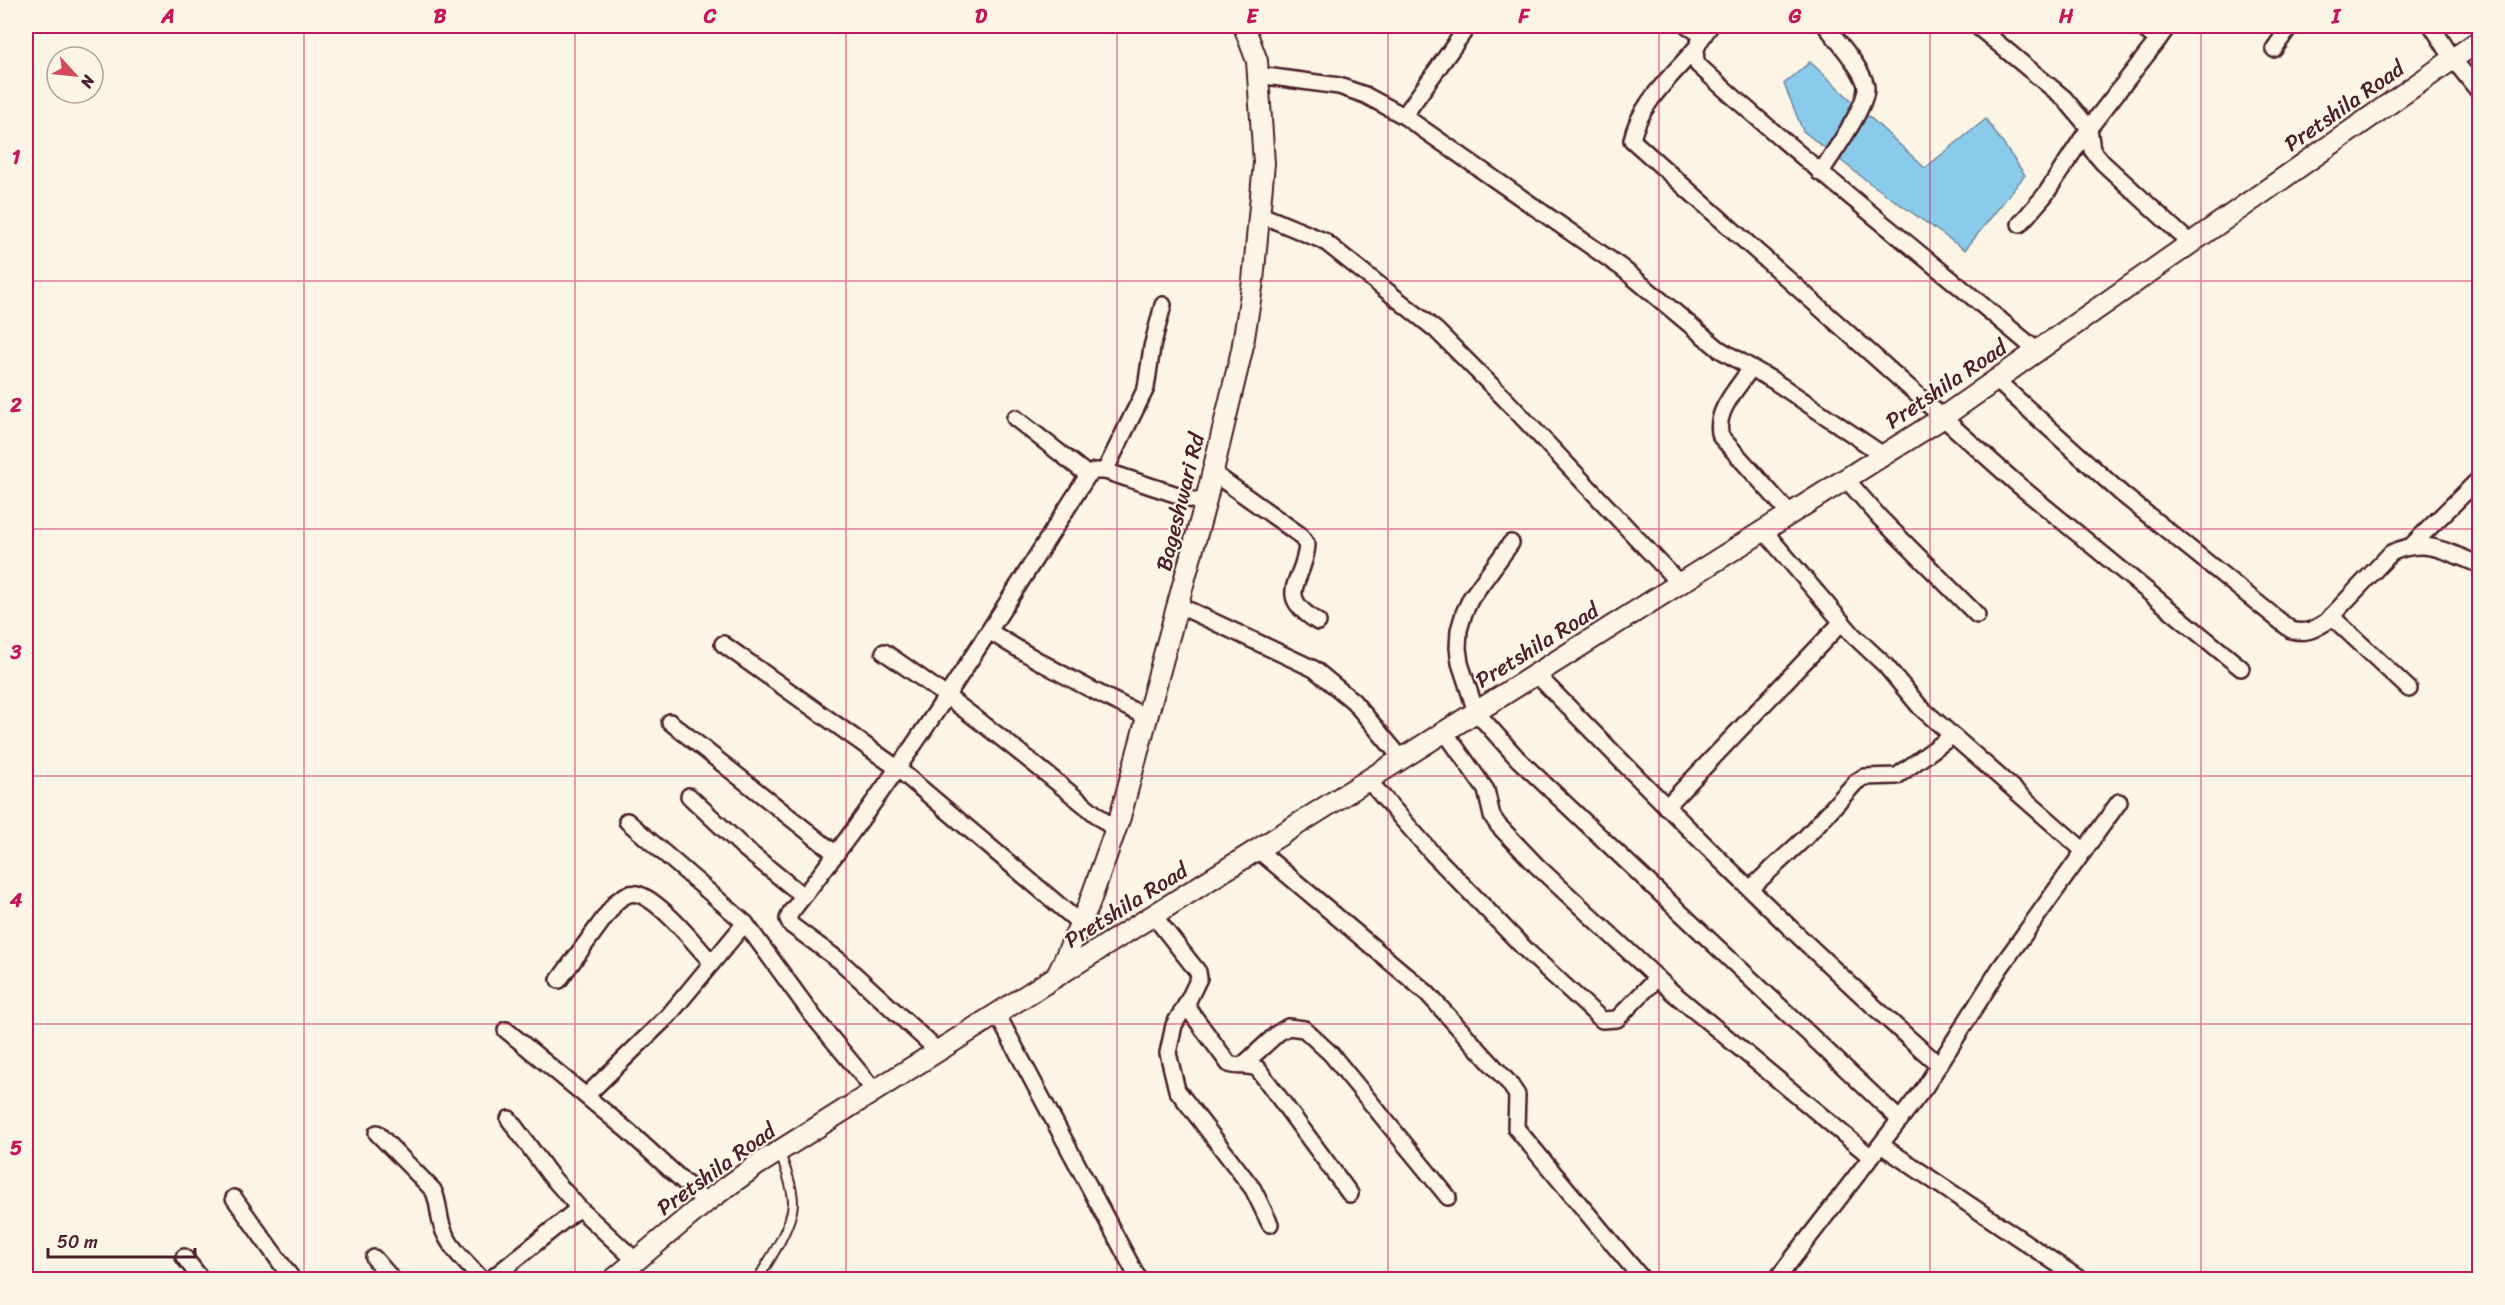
<svg xmlns="http://www.w3.org/2000/svg" width="2505" height="1305" font-family="Sriracha,sans-serif">
  <rect width="100%" height="100%" fill="#fcf5e5"/>
  <filter id="ink" filterUnits="userSpaceOnUse"><feTurbulence type="fractalNoise" baseFrequency=".0167" numOctaves="2"/><feDisplacementMap in="SourceGraphic" scale="12" xChannelSelector="R" yChannelSelector="G"/><feConvolveMatrix kernelMatrix="1 2 1 2 8 2 1 2 1" color-interpolation-filters="sRGB"/></filter>
  <g filter="url(#ink)">
    <polygon fill="#8acbeb" stroke="#70869e" stroke-width="1.5" points="1810,62 1925,168 1986,119 2025,175 1965,250 1867,181 1803,131 1784,84"/>
    <g fill="none" stroke-linecap="round" stroke-linejoin="round">
      <g stroke="#4a1f2b" stroke-width="12">
        <path id="service" d="M757 1280C769 1261 792 1226 793 1203 793 1186 785 1169 780 1153"/>
      </g>
      <g stroke="#4a1f2b" stroke-width="20">
        <g id="minor">
          <polyline points="1688,26 1703,36"/>
          <path d="M1710 26C1702 38 1690 50 1698 65 1807 165 1924 255 2037 351"/>
          <polyline points="1977,26 2064,98 2089,128 2092,150 2103,163 2190,243"/>
          <polyline points="2432,26 2453,59 2480,93"/>
          <polyline points="2158,40 2168,26"/>
          <path d="M1695 49C1672 76 1639 104 1632 140L2016 483 2241 668"/>
          <polyline points="2274,49 2290,26"/>
          <polyline points="1258,75 1339,86 1365,95 1404,116 1622,268 1719,349 1774,381 1883,455"/>
          <polyline points="1404,116 1468,26"/>
          <path d="M1820 173C1832 155 1866 108 1866 88 1866 73 1836 39 1826 26"/>
          <polyline points="1259,214 1324,241 1436,330 1505,399 1680,584"/>
          <polyline points="2020,224 2045,195 2089,128 2158,40 2140,26"/>
          <path d="M1751 368C1738 388 1713 412 1721 437L1790 514"/>
          <path d="M1996 380 2122 494 2291 630C2306 634 2313 630 2326 622L2391 553C2426 537 2447 552 2480 565"/>
          <polyline points="1015,418 1088,475"/>
          <polyline points="1105,471 1146,388 1152,347 1163,305"/>
          <path d="M1213 473 1300 535 1307 545C1304 584 1273 593 1318 622"/>
          <polyline points="1846,479 1880,518 1977,615"/>
          <polyline points="1764,531 1853,635 1885,665 1920,707 2084,851"/>
          <polyline points="1511,543 1471,598 1464,613 1459,630 1458,648 1460,663 1476,712 1518,759 1900,1120"/>
          <polyline points="2412,545 2480,478"/>
          <polyline points="1178,605 1314,669 1353,701 1402,759"/>
          <polyline points="2331,616 2409,689"/>
          <path d="M989 631C1041 664 1094 692 1149 718"/>
          <polyline points="723,644 897,768 1081,924"/>
          <path d="M884 652C965 707 1040 768 1115 830"/>
          <path d="M1536 674C1667 808 1798 941 1939 1065"/>
          <polyline points="670,722 836,854"/>
          <polyline points="1445,732 1486,790 1492,816 1498,825 1536,865 1671,991 1871,1157"/>
          <polyline points="1368,780 1432,853 1527,951 1602,1020 1617,1019 1657,978"/>
          <polyline points="689,796 744,848 803,896"/>
          <polyline points="1666,807 1842,622"/>
          <polyline points="627,821 745,923 813,1016 875,1091"/>
          <polyline points="1258,850 1427,993 1509,1083 1517,1095 1516,1128 1643,1280"/>
          <polyline points="1750,889 1805,838 1856,782 1864,777 1897,776 1952,736"/>
          <path d="M1154 916 1198 972 1199 978 1187 1003 1190 1011 1229 1064C1239 1068 1248 1063 1258 1069L1350 1194"/>
          <path d="M559 980 616 902C623 897 628 892 637 894 659 899 696 945 712 963"/>
          <polyline points="1187,1003 1174,1025 1168,1053 1177,1090 1253,1189 1270,1224"/>
          <polyline points="997,1014 1139,1280"/>
          <polyline points="506,1030 628,1131 706,1202"/>
          <path d="M938 1051 840 961 791 925 788 919 791 912C901 774 994 624 1088 475L1095 471H1105L1205 504"/>
          <polyline points="1243,1065 1278,1033 1288,1027 1304,1029 1331,1054 1448,1197"/>
          <polyline points="587,1095 669,1015 745,923"/>
          <polyline points="509,1119 550,1175 579,1208 635,1260"/>
          <path d="M377 1133 433 1190C439 1201 438 1214 442 1226 448 1247 468 1264 482 1280"/>
          <polyline points="1881,1145 2081,1280"/>
          <polyline points="234,1198 293,1280"/>
          <polyline points="184,1257 202,1280"/>
          <polyline points="374,1258 393,1280"/>
          <polyline points="490,1280 579,1208"/>
          <polyline points="1776,1280 1925,1087 2000,968 2119,802"/>
        </g>
      </g>
      <g stroke="#4a1f2b" stroke-width="24">
        <g id="tertiary">
          <polyline points="1057,976 1089,904 1120,817 1205,504 1242,350 1253,281 1264,163 1257,61 1244,26"/>
          <polyline points="613,1280 706,1202 757,1165 1936,422 2480,40"/>
        </g>
      </g>
      <use href="#service" stroke="#fcf5e5" stroke-width="8"/>
      <use href="#minor" stroke="#fcf5e5" stroke-width="15"/>
      <use href="#tertiary" stroke="#fcf5e5" stroke-width="20"/>
    </g>
  </g>
  <path fill="none" stroke="#c2185b" stroke-width="1.5" stroke-opacity="0.55" d="M304 26V1280M575 26V1280M846 26V1280M1117 26V1280M1388 26V1280M1659 26V1280M1930 26V1280M2201 26V1280M26 281H2480M26 529H2480M26 776H2480M26 1024H2480"/>
  <g text-anchor="middle" dominant-baseline="central" stroke-width="4.5" stroke-linejoin="round" paint-order="stroke">
    <g font-size="22" fill="#4a1f2b" stroke="#fcf5e5">
      <text transform="translate(2344 106) rotate(-35)">Pretshila Road</text>
      <text transform="translate(1946 384) rotate(-34)">Pretshila Road</text>
      <text transform="translate(1180 502) rotate(-76)">Bageshwari Rd</text>
      <text transform="translate(1537 645) rotate(-32)">Pretshila Road</text>
      <text transform="translate(1126 905) rotate(-32)">Pretshila Road</text>
      <text transform="translate(716 1169) rotate(-36)">Pretshila Road</text>
    </g>
  </g>
  <rect width="2505" height="1305" fill="none" stroke="#fcf5e5" stroke-width="66"/>
  <g transform="translate(75 75) rotate(117)"><circle r="28" fill="#fcf5e5" stroke="#b59f9b" stroke-width="1.5"/>
  <path d="M0-4.5L10 22L0 15L-10 22Z" fill="#d1495b"/>
  <text y="-9" font-size="16" font-weight="bold" text-anchor="middle" fill="#4a1f2b">N</text>
  </g>
  <path d="M48 1248v9h147v-9" fill="none" stroke="#4a1f2b" stroke-width="3"/>
  <text x="57" y="1248" font-size="18" fill="#4a1f2b" stroke="#fcf5e5" stroke-width="4.5" paint-order="stroke">50 m</text>
  <rect x="33" y="33" width="2439" height="1239" fill="none" stroke="#c2185b" stroke-width="2"/>
  <g font-size="20" text-anchor="middle" font-weight="bold" fill="#c2185b">
    <text x="168" y="23">A</text>
    <text x="440" y="23">B</text>
    <text x="710" y="23">C</text>
    <text x="981" y="23">D</text>
    <text x="1252" y="23">E</text>
    <text x="1524" y="23">F</text>
    <text x="1795" y="23">G</text>
    <text x="2066" y="23">H</text>
    <text x="2336" y="23">I</text>
    <text x="16" y="164">1</text>
    <text x="16" y="412">2</text>
    <text x="16" y="659">3</text>
    <text x="16" y="907">4</text>
    <text x="16" y="1155">5</text>
  </g>
</svg>
